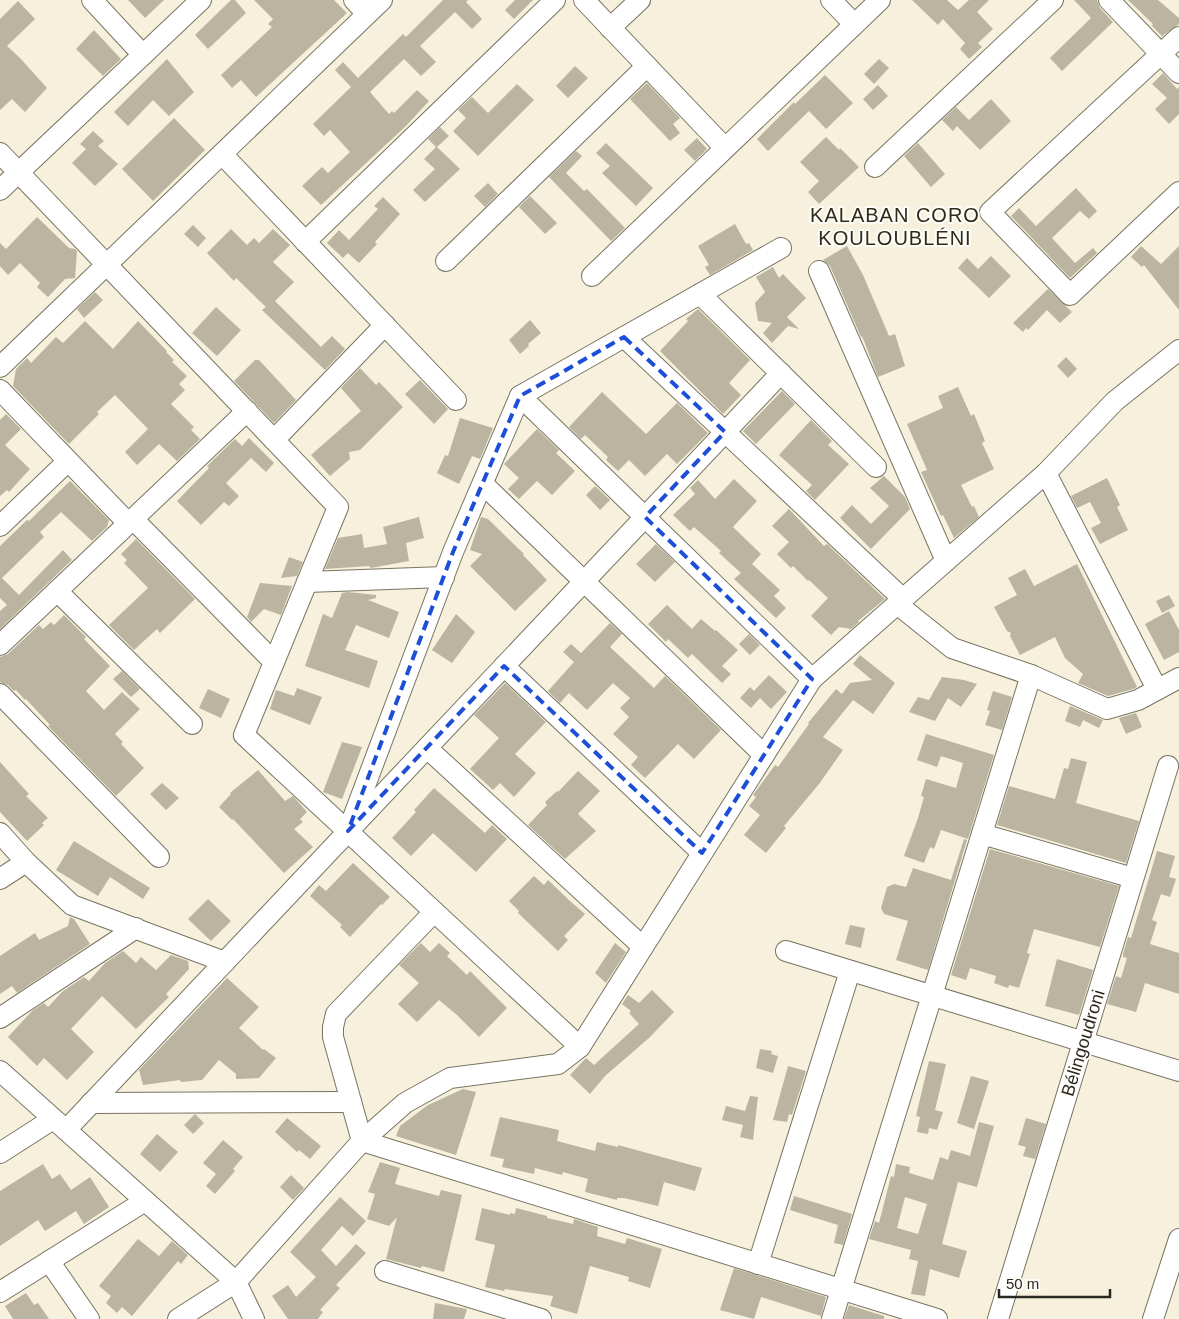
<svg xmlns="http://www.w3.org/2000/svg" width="1179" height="1319" font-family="Helvetica,sans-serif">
  <rect width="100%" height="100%" fill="#f6f0dc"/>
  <g fill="#bab4a0" fill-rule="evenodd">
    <polygon points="128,0 164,0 145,18"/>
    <polygon points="231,0 235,0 246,13 208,49 195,35"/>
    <polygon points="254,0 334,0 347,13 256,97 241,80 232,88 221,75 272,27 268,24 273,19"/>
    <polygon points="443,0 468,0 466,2 482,19 472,29 455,12 420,46 436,62 421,76 404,59 370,92 389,114 392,111 394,113 417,90 429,101 406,126 321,205 302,186 322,167 328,173 350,152 330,130 324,136 313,124 351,87 335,70 343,62 358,78 403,34 406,37"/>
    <polygon points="515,0 533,0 514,19 505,10"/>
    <polygon points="912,0 947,0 958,10 969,0 989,0 977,12 993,29 978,43 982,47 969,59 960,49 965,43 943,19 938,25"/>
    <polygon points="1074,0 1097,0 1100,8 1113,22 1062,71 1050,58 1091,18"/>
    <polygon points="1128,0 1158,0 1179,18 1179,24 1162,36 1152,26 1153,24"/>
    <polygon points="18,1 35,19 7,46 20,58 47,88 25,112 12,99 0,110 0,19"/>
    <polygon points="94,30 121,59 103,76 76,49"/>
    <polygon points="167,59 194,92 169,116 153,100 128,126 114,112"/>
    <polygon points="879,59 889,68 874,84 864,74"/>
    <polygon points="575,66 588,78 568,98 556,86"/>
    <polygon points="1163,73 1177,89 1179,87 1179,114 1169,124 1155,109 1167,98 1152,84"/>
    <polygon points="825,75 853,103 826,129 809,111 768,151 757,139 794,102 795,104"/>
    <polygon points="647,83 680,118 673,124 680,133 670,141 630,99"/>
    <polygon points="517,84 534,100 478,156 453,131 466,118 458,110 472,97 488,113"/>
    <polygon points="878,85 888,96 873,110 863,99"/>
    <polygon points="991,99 1011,121 980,150 957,126 953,131 942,120 956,107 969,120"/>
    <polygon points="174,118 205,150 153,201 122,169"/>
    <polygon points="440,127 449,136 437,147 460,169 425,202 413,190 435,169 424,159 436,147 428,139"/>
    <polygon points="93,131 104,141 98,146 118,164 95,186 72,163 86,149 80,144"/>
    <polygon points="826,137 839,150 840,148 859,167 819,204 808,192 819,181 800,162"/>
    <polygon points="697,138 707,149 695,161 684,150"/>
    <polygon points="606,143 653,188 636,206 602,173 610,166 596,153"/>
    <polygon points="918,143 945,174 931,187 904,156"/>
    <polygon points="576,151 582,156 566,173 584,191 587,189 625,228 611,241 549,177"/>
    <polygon points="488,183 498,194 485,207 474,196"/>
    <polygon points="1076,188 1097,211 1089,219 1080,211 1052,238 1075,263 1093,248 1097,253 1070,278 1011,216 1019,208 1036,226"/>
    <polygon points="530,196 557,223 545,234 519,207"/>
    <polygon points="383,197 400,214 375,242 377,244 359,263 348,253 343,258 327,243 339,230 349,240 378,209 374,206"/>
    <polygon points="37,217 69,248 75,249 77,251 75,278 65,279 48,297 37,287 40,283 20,263 8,275 0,266 0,243 6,249"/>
    <polygon points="735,224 746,244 749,243 753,250 710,275 705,267 709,265 698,246"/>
    <polygon points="193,225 206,238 198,247 184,234"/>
    <polygon points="231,229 247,245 254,238 259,243 273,229 290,245 273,262 294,282 275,301 321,347 332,336 345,349 325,370 262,310 266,307 236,278 234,281 207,253"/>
    <polygon points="847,246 863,275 889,336 895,334 905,366 878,377 862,336 861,337 830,266 823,260"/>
    <polygon points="1141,246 1161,264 1179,246 1179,310 1144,265 1142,267 1131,257"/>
    <polygon points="991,256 1011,276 989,298 958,268 967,258 978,269"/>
    <polygon points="773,267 779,278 783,274 806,298 787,317 799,329 788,326 772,343 763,333 772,323 758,321 755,303 765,292 756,277"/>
    <polygon points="1048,289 1072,312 1060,323 1047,310 1028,330 1026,328 1023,332 1013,323"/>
    <polygon points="95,292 103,300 84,318 77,309"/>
    <polygon points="216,307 241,330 217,356 192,333"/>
    <polygon points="698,309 750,360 729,383 741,395 723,414 660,351 688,321 686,319"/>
    <polygon points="530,320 541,333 528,344 529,346 520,354 509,340"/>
    <polygon points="85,321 113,349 138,321 167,351 166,352 174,360 172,362 187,376 179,384 185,390 171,404 194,427 191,430 200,439 177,461 159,444 137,465 125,452 148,429 115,395 97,412 99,414 69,444 13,386 16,369 27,358 31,363 56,337 63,343"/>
    <polygon points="1066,357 1077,369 1068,378 1057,366"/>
    <polygon points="255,360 259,360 296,400 274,423 234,381"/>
    <polygon points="360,368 376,385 379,382 403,407 360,450 349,452 350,459 330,476 311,455 361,411 341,388"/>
    <polygon points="420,380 448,409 434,424 405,394"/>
    <polygon points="958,387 971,416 974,414 985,441 982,443 994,469 961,485 972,507 974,506 979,517 954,538 943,515 941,516 921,472 927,470 907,424 943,408 938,396"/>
    <polygon points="782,391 795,404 756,444 743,431"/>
    <polygon points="602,392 646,434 677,403 708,433 677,464 667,454 645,476 629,460 618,471 606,460 608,457 585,435 581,439 569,427"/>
    <polygon points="6,414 21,429 5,445 30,469 9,492 7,490 0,496 0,420"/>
    <polygon points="460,418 493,428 480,459 472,456 459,484 437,473 445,455 448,456"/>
    <polygon points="811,420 832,441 828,445 849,464 815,500 806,491 812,485 779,455"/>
    <polygon points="537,429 559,450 556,453 575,471 552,495 537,481 519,499 508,489 519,478 504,464"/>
    <polygon points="249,438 274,463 266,472 251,458 226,483 239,496 229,506 224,502 201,525 177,501 209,468 207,466 235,439 242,446"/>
    <polygon points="884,476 905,497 910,509 871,549 840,518 852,505 871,524 889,506 870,488"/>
    <polygon points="1107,478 1120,505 1117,507 1128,530 1100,544 1091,528 1101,523 1090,502 1077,508 1071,496"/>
    <polygon points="734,479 757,501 733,527 761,554 752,564 780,590 774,596 786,608 776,618 734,579 741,573 719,553 721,551 694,527 690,531 673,515 695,494 690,488 698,480 715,499"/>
    <polygon points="70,481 109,520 107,527 92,541 61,512 40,532 44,537 2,578 19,595 63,550 72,560 0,629 0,611 7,605 0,598 0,546 27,520 29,521"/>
    <polygon points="595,486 610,500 600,510 586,495"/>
    <polygon points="789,509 824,546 827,544 885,599 858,621 859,622 851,629 839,627 831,635 811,616 828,598 809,580 808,581 793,566 791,568 777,554 789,542 772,526"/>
    <polygon points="419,517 424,538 406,543 409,561 371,568 369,566 325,569 338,538 362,534 364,548 387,544 383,527"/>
    <polygon points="481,517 488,519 524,554 523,555 547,580 515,611 470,566 482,554 470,550"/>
    <polygon points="136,539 195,599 160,633 157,629 134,650 109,625 148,588 124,563 127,560 121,554"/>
    <polygon points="656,544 675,562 655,582 636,564"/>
    <polygon points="289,557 303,562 297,576 281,578"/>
    <polygon points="1077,564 1137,687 1133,689 1108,696 1078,683 1083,674 1065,658 1055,637 1020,655 1010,636 1011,633 1007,631 994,607 1017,595 1008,578 1025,569 1034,586"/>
    <polygon points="260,583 292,586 281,615 264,609 251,622 247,617"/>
    <polygon points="348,592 376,595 376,598 368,600 399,612 389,638 356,625 345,650 378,661 369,688 305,666 323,614 332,618 342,593"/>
    <polygon points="1169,595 1175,606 1162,613 1156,601"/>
    <polygon points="667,605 692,629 701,619 715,631 716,630 738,650 722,666 731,674 722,683 692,654 688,658 668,639 666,642 648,624"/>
    <polygon points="1169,611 1179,630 1179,652 1164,660 1145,624"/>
    <polygon points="456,614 475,632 452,663 432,650"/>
    <polygon points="64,615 86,637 84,639 110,666 86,691 104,710 122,692 140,709 115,734 123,742 121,744 144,768 116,796 48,726 50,725 26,699 25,700 16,690 14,691 8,685 0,682 0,657 8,654 39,625 43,629 51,622 54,625"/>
    <polygon points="610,623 622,634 610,647 654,688 665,676 721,730 694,759 678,744 645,778 631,765 638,757 613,734 629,717 620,708 630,698 613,683 587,710 569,693 560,703 548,691 574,662 563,652 571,644 581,653"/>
    <polygon points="749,634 760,645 750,655 739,644"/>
    <polygon points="860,655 895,683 873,714 853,700 823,737 843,750 819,784 784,826 786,828 766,853 744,835 760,815 749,806 756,797 753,795 775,765 778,767 809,724 808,723 836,689 842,694 850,683 872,680 853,664"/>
    <polygon points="122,671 140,689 131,697 113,679"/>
    <polygon points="769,675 787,692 771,709 760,698 751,708 740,698 750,687 754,691"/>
    <polygon points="942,677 964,680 977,684 961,707 948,698 935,721 909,712 918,697 929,700"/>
    <polygon points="505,683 546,722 515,754 536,773 514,797 500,783 493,790 470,769 499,738 474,715"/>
    <polygon points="297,688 322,697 310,725 270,709 276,690 294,696"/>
    <polygon points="208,689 230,699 221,718 199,708"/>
    <polygon points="993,691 1012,697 1002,730 985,725 990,711 987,710"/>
    <polygon points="1070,706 1103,720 1099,728 1083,720 1080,727 1065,721"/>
    <polygon points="1136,713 1142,727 1126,734 1119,718"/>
    <polygon points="926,734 994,755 968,839 941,830 934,849 930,847 924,863 904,856 918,818 924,797 921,796 926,779 956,788 963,763 941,756 937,767 917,760"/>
    <polygon points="342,742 362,747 342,799 323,792"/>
    <polygon points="1071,758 1087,762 1076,803 1139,821 1126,863 997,825 1009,786 1055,799 1064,768 1068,769"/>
    <polygon points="0,762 29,794 26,796 48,818 42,823 44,825 27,841 0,812"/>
    <polygon points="258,770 285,801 293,796 307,812 300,819 303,822 294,829 313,847 284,873 233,819 232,820 219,807 231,794 230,793"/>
    <polygon points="578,771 600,791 578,814 596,831 565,859 528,825 547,805 545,802 557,791 558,792"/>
    <polygon points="162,783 179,798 166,810 150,794"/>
    <polygon points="434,788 485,833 492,825 507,839 476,872 433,833 411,856 392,838 416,812 414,810"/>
    <polygon points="964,839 967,840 928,970 896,960 908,921 884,914 881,908 887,887 894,884 906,887 913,868 951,880"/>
    <polygon points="74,841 150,888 143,899 110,877 98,896 56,870"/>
    <polygon points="990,849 1119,886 1100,947 1034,929 1027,953 1030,954 1019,988 1009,985 1008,988 994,983 996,976 970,968 966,980 951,975"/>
    <polygon points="1157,851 1175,856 1169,877 1176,879 1170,897 1161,894 1152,920 1157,922 1150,944 1179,953 1179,994 1145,983 1136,1012 1107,1004 1116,976 1121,978 1127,958 1123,957 1123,954 1128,937 1131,938"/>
    <polygon points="353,863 390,897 382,905 381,904 350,937 340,927 342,925 310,896 319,885 326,891"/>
    <polygon points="534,876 544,885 548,880 570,901 585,914 564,936 568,940 558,951 518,913 519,911 509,901"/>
    <polygon points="208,899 231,921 211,941 188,919"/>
    <polygon points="70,917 74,919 90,944 17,993 12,986 0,994 0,956 35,933 39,940 68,926"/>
    <polygon points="850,925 865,928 861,948 845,944"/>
    <polygon points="421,943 430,952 439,943 450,953 447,956 467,975 470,971 507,1008 479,1037 457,1015 439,1000 417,1022 398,1004 419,983 399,965"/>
    <polygon points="615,943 626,952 606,983 595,973"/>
    <polygon points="123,951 136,963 141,957 156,970 171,955 188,961 189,969 166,994 169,997 136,1029 102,996 71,1029 94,1052 67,1080 44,1058 37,1066 8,1037 33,1010 44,1003 48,1007 63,991 84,977 89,981 105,963"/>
    <polygon points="1057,959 1093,970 1079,1015 1045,1006"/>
    <polygon points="227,978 259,1007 239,1028 263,1050 264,1049 276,1058 259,1078 236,1079 236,1074 219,1060 202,1080 181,1082 180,1080 143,1085 139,1070"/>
    <polygon points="652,990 674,1012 649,1038 605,1076 590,1094 570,1075 586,1058 594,1065 639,1024 629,1013 631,1011 622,1004 628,995 639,1003"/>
    <polygon points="760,1049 772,1051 771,1054 778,1056 773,1073 756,1068"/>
    <polygon points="929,1061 946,1064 935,1110 943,1112 937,1130 929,1128 928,1134 917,1132 920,1117 916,1116"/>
    <polygon points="788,1066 806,1071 792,1115 789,1114 787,1122 773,1120"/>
    <polygon points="971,1076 989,1081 974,1129 957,1123"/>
    <polygon points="463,1089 476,1092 456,1155 396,1136 400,1126 428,1105"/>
    <polygon points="750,1096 758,1097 753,1140 740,1137 743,1125 722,1120 726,1106 745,1111"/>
    <polygon points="195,1114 204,1123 193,1134 184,1125"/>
    <polygon points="500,1117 559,1130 557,1141 595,1151 597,1142 618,1147 618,1145 702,1168 695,1191 664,1182 658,1206 624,1198 617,1198 617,1200 585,1192 588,1179 563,1172 562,1175 535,1168 534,1174 502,1167 504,1159 490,1156"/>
    <polygon points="287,1118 321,1146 310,1159 299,1150 297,1152 275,1132"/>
    <polygon points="1026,1118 1046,1124 1035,1159 1023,1156 1026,1147 1018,1145"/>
    <path d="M979 1122 994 1126 977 1187 958 1182 942 1244 967 1251 959 1278 930 1269 925 1296 911 1294 918 1261 909 1259 911 1250 869 1239 875 1221 879 1223 891 1176 894 1177 896 1164 910 1167 909 1173 933 1180 940 1157 948 1160 951 1150 970 1156ZM905 1197 927 1204 918 1234 897 1228Z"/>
    <polygon points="157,1134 178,1152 160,1172 140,1154"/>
    <polygon points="223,1140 243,1157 233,1169 235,1171 215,1194 206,1186 216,1174 203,1163"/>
    <polygon points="380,1162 400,1168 395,1184 439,1196 441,1190 462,1195 444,1272 422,1266 421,1268 386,1259 397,1217 389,1226 367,1219 375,1194 368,1192"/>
    <polygon points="43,1164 52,1179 60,1174 71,1190 90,1177 109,1207 84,1224 76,1211 45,1231 38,1220 0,1246 0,1191"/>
    <polygon points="291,1175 304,1188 293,1200 280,1187"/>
    <polygon points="794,1196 852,1214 843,1245 834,1243 838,1225 790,1210"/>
    <polygon points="340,1197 366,1221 353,1236 342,1226 321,1250 336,1266 356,1244 366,1253 336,1285 340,1288 320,1310 323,1312 318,1319 288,1319 272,1296 288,1285 296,1297 316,1277 290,1252"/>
    <polygon points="482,1208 510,1215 510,1213 515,1214 516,1208 547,1216 547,1218 573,1224 574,1219 598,1227 597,1236 625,1244 627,1238 662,1249 650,1288 628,1281 629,1277 590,1266 577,1314 550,1306 553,1296 505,1289 504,1291 485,1287 495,1245 475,1240"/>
    <polygon points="138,1239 159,1256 172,1241 188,1255 181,1264 178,1261 132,1316 122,1307 117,1313 106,1303 111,1296 99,1286"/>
    <polygon points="734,1268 826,1297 821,1316 761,1297 754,1319 720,1310"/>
    <polygon points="26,1293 34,1305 38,1303 49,1319 13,1319 5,1306"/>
    <polygon points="435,1303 467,1309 464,1319 433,1319"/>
    <polygon points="849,1305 884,1316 884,1319 844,1319"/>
  </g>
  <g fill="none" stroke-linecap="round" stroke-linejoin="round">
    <g stroke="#797462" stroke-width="22">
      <g id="minor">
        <polyline points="92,0 143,55"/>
        <polyline points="354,0 367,14"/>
        <polyline points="584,0 725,148"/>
        <polyline points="831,0 854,24"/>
        <polyline points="1109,0 1179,73"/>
        <polyline points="610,28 640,0"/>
        <polyline points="1179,37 990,212 1070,295 1179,192"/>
        <polyline points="0,153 338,507 244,735 580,1047"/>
        <polyline points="222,154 456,400"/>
        <polyline points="875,167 1053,0"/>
        <polyline points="0,190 201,0"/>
        <polyline points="305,242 555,0"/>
        <polyline points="446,261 647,66"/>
        <polyline points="819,271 946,561"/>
        <polyline points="592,276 880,0"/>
        <polyline points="700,294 876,467"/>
        <polyline points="624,337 903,599"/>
        <polyline points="0,367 382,0"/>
        <polyline points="0,390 128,523"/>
        <polyline points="520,396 812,679"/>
        <polyline points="274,440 385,325"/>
        <polyline points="1046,473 1157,689"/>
        <polyline points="483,484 764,755"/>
        <polyline points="133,519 274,662"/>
        <polyline points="0,526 68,461"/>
        <polyline points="307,582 444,577"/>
        <polyline points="57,591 192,724"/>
        <polyline points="897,604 952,648 1031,675 1107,709 1138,700 1179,678"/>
        <polyline points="0,645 247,411"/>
        <polyline points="504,666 702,853"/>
        <polyline points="0,694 159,857"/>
        <polyline points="427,748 643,947"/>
        <polyline points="351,823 453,552 520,396 781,248"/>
        <polyline points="0,833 26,862 72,905 225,962"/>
        <polyline points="982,834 1133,878"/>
        <polyline points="0,879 26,862"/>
        <polyline points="786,951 1179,1071"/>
        <polyline points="0,1018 136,928"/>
        <polyline points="0,1071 236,1282 254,1319"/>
        <polyline points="91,1103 351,1102"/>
        <polyline points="66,1130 781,373"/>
        <polyline points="362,1141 937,1319"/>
        <polyline points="362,1141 333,1037 333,1027 336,1014 434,912"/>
        <polyline points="0,1153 53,1119"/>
        <polyline points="49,1261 89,1319"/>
        <polyline points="758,1264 850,971"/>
        <polyline points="385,1271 541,1319"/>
        <polyline points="0,1292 145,1201"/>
        <polyline points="178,1319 236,1282 362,1141 405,1103 450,1078 558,1064 580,1047 812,679 1046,473 1115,401 1179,350"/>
        <polyline points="832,1319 1031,675"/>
        <polyline points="998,1319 1168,766"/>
        <polyline points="1153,1319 1179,1239"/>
      </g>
    </g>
    <use href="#minor" stroke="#fff" stroke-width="20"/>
  </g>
  <path fill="none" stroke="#1d4ed8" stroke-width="4" stroke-dasharray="10 6" stroke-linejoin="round" d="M624 337 725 432 645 517 812 679 702 853 504 666 348 831 453 552 520 396Z"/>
  <g text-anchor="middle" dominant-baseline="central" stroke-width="4" stroke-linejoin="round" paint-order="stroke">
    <g font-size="18" fill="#29271f" stroke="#fffdf9">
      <text transform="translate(1083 1043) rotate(-73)">Bélingoudroni</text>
    </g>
    <g font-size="20" letter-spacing="1" fill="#2f2b1a" stroke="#fffdf9">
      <text x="895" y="215">KALABAN CORO<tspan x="895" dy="23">KOULOUBLÉNI</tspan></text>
    </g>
  </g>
  <path d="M999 1289v8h111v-8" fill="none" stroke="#29271f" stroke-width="2.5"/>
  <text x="1006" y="1289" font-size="15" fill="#29271f" stroke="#fffdf9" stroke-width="4" paint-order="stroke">50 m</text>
</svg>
